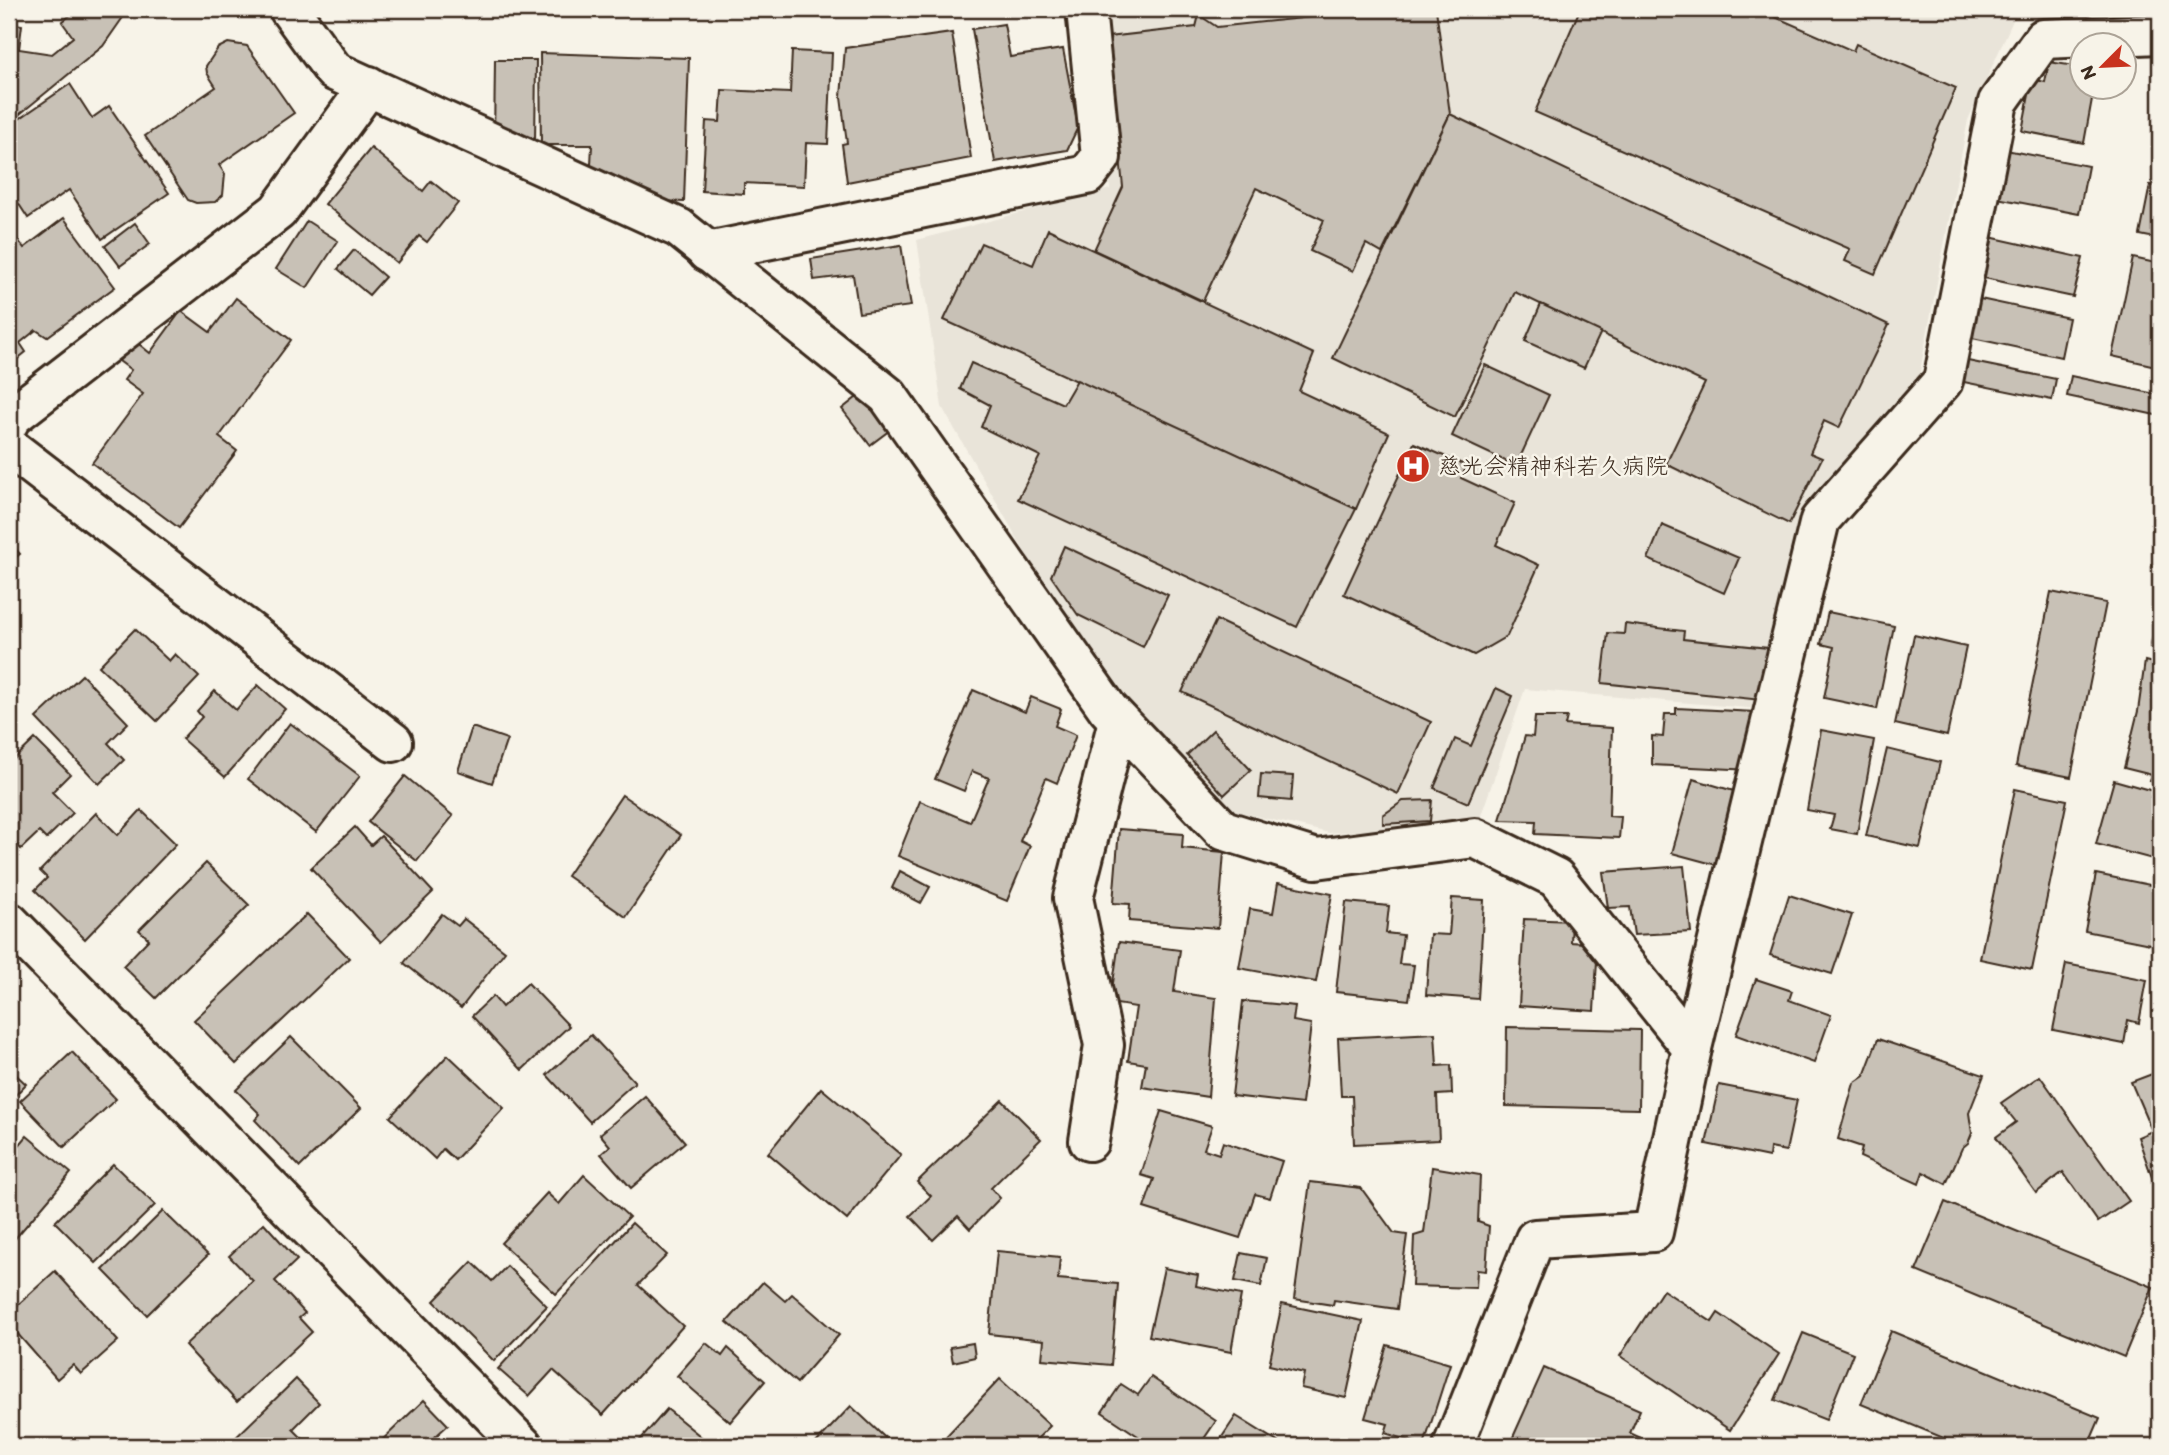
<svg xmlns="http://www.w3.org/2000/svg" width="2169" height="1455" font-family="Itim,'Klee One',sans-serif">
  <rect width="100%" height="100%" fill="#f7f3e8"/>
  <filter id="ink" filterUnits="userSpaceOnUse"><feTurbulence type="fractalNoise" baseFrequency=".0143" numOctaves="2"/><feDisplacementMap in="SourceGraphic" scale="14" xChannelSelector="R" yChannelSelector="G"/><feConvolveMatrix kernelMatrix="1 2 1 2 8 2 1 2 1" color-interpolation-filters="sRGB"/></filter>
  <g filter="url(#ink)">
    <polygon fill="#e9e4d9" points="1162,9 2018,9 1968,120 1917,387 1802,525 1772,710 1525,689 1478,824 1329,833 1221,808 1100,683 942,407 917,240 1110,189 1096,15"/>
    <g fill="#c8c1b6" stroke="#3b2a1e" stroke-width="2">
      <polygon points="1388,9 1436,9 1450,114 1382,253 1366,244 1353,271 1310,251 1324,220 1256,188 1203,301 1094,250 1123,187 1108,37 1196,27 1199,15 1217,27"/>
      <polygon points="1580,9 1599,17 1602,9 1757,9 1853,51 1856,44 1956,88 1875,274 1845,261 1850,249 1535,112"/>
      <polygon points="73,13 124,16 103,46 9,123 9,23 22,25 19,49 52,54 73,37 62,22"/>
      <polygon points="1004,24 1010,57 1063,49 1078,127 1067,150 995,162 972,29"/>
      <polygon points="952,33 971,158 847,182 842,144 847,143 841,97 845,48"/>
      <polygon points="228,43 247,46 294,113 219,165 225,174 223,195 215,202 196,203 188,200 145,136 216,87 207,73 206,66 218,48"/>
      <polygon points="792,51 832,53 828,144 806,143 804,186 744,183 744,194 702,191 706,121 720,122 722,90 790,93"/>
      <polygon points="540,53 689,58 684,202 636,200 590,184 592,145 541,145"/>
      <polygon points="495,60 536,60 535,143 494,143"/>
      <polygon points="2049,62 2082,67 2082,88 2094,88 2084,143 2022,131 2032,79 2045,82"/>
      <polygon points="70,84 92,118 109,106 169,193 102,239 69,190 28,218 9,189 9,126"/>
      <polygon points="1450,114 1889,325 1839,428 1824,421 1810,453 1822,458 1789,524 1666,464 1705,383 1515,292 1455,417 1333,358"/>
      <polygon points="2160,129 2160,159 2155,158"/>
      <polygon points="371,148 423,191 431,181 458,203 427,242 419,236 397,263 325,204"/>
      <polygon points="2006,150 2088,166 2079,214 1997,198"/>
      <polygon points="2150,185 2160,187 2160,239 2140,235"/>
      <polygon points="64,218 115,287 47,337 36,330 20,343 26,352 9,366 9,236 13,233 24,248"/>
      <polygon points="307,221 338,241 307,288 276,269"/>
      <polygon points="135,223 150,244 120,266 105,246"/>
      <polygon points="1048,229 1314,354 1299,391 1389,433 1356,509 944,320 981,243 1033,265"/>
      <polygon points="1985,236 2083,258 2073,297 1975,276"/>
      <polygon points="901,245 911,306 859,313 853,275 814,280 811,259"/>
      <polygon points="354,250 385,277 369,295 338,269"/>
      <polygon points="2133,258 2160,264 2160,367 2112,356"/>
      <polygon points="1971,297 2069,318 2061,357 1963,336"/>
      <polygon points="236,298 291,340 219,437 237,451 179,528 92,463 143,394 124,380 131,370 119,361 134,340 150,353 181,311 210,332"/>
      <polygon points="1541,304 1601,332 1584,368 1525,341"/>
      <polygon points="1958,359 2056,379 2052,400 1954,380"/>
      <polygon points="971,363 1063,404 1077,380 1356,509 1297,627 1018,499 1040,456 981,427 990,405 960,389"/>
      <polygon points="1485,365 1549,395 1516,466 1452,436"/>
      <polygon points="2071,376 2160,395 2160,416 2067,396"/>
      <polygon points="866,390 894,427 870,445 842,409"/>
      <polygon points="1414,443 1467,466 1461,478 1515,503 1496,545 1539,565 1507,636 1474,655 1344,594"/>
      <polygon points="1662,525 1739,558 1724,593 1648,559"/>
      <polygon points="9,542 20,554 9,563"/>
      <polygon points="1064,546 1168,595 1143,647 1078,615 1051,576"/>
      <polygon points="2051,592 2106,603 2071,777 2016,766"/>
      <polygon points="2160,608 2160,650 2150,647"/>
      <polygon points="1828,612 1894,626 1877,709 1824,698 1834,647 1821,644"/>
      <polygon points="1216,620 1431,722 1398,794 1182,692"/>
      <polygon points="1625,624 1684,631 1683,639 1768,648 1761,700 1602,683 1608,633 1624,634"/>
      <polygon points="135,629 169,661 175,654 199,677 157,721 99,666"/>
      <polygon points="1914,635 1966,647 1947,736 1895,724"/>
      <polygon points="2145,661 2160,665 2160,783 2150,780 2152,775 2124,768 2138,711"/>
      <polygon points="82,675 128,723 108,743 124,760 99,784 36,718"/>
      <polygon points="258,685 285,709 225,777 182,739 202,717 197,711 215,691 236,710"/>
      <polygon points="1496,688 1513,696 1468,803 1434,788 1455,739 1471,746"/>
      <polygon points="973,690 1025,712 1031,697 1061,709 1055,726 1076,735 1057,783 1046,778 1020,841 1030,846 1007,901 898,856 920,801 970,822 989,778 972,771 964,791 935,779"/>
      <polygon points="1676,708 1755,712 1752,770 1652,765 1652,736 1663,737 1665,714 1676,714"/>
      <polygon points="1535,717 1567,717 1565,725 1612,728 1609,816 1621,817 1619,838 1535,834 1536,821 1500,820 1525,736 1533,737"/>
      <polygon points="290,723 360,776 316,832 248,779"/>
      <polygon points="472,727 507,739 492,783 458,771"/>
      <polygon points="1213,730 1251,770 1224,795 1187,755"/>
      <polygon points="1821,730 1874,740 1857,834 1830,829 1834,815 1807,810"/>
      <polygon points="35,739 70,774 52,792 73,813 46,839 39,832 21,849 9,836 9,764"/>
      <polygon points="1887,749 1940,762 1920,848 1866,836"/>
      <polygon points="1261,774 1293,776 1291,801 1259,798"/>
      <polygon points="405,776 453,816 417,861 368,822"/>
      <polygon points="1693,779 1744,794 1724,867 1672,853"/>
      <polygon points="2114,780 2153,791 2151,797 2160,799 2160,861 2096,844"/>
      <polygon points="2015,789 2067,800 2032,970 1980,959"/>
      <polygon points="622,795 681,835 626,917 567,876"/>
      <polygon points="1432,800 1430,821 1383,824 1383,815 1403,801"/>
      <polygon points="141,810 176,844 85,939 35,890 47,878 40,871 96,813 118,835"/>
      <polygon points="355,827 371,845 381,836 433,892 381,942 311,868"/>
      <polygon points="1119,829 1183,834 1182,848 1224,852 1218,928 1129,921 1130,904 1113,903"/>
      <polygon points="206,863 249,905 156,998 123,966 149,939 139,930"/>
      <polygon points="1684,866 1691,932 1634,935 1630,907 1608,908 1603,872"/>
      <polygon points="900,871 930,887 921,903 892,888"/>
      <polygon points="2096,874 2160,887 2160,946 2085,931"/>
      <polygon points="1278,883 1332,894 1316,982 1239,968 1250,909 1273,913"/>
      <polygon points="1789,895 1852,915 1832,974 1770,955"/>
      <polygon points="1452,898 1484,900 1478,999 1426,995 1430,934 1449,935"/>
      <polygon points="1346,902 1389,906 1386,933 1403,935 1399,964 1414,965 1409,1000 1336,992"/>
      <polygon points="307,914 349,958 236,1064 194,1020"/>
      <polygon points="442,914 458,926 464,919 505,951 461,1008 404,963"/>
      <polygon points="1524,919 1572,921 1571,942 1598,944 1594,1011 1519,1006"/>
      <polygon points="1119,942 1180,950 1174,992 1216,998 1208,1097 1142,1087 1146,1064 1128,1061 1136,1007 1110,1003"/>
      <polygon points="2066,964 2147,980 2139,1023 2128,1020 2124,1044 2053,1030"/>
      <polygon points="1756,979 1792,991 1789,1000 1831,1015 1814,1063 1736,1035"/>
      <polygon points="528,983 569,1026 522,1070 472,1016 493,996 502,1007"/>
      <polygon points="1243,1001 1295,1006 1293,1021 1311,1024 1302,1104 1232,1096"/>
      <polygon points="1507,1027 1640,1030 1639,1109 1506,1106"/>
      <polygon points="1435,1033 1437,1066 1451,1065 1452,1094 1437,1095 1439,1140 1354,1144 1352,1096 1341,1096 1338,1038"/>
      <polygon points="591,1035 635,1082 590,1122 547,1075"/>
      <polygon points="291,1037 361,1108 300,1167 255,1120 260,1114 236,1090"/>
      <polygon points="1878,1039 1984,1075 1969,1113 1972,1133 1968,1143 1962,1148 1946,1184 1923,1172 1919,1184 1860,1157 1862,1147 1838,1139 1854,1083 1864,1076"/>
      <polygon points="72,1052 116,1099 64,1147 20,1101"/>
      <polygon points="448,1055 504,1108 455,1160 443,1149 435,1159 390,1117"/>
      <polygon points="9,1068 26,1084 9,1102"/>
      <polygon points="2160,1071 2160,1181 2154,1183 2138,1137 2152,1131 2131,1082"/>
      <polygon points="2040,1076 2129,1201 2098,1222 2063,1172 2036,1193 1996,1137 2016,1122 2001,1103"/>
      <polygon points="1719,1085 1797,1100 1786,1151 1770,1148 1769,1157 1706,1144"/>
      <polygon points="821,1088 901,1155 847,1220 768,1153"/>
      <polygon points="645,1096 685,1142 631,1188 601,1154 610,1146 600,1134"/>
      <polygon points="1002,1100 1041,1139 991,1188 1000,1198 970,1229 958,1216 933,1240 910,1216 931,1196 917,1182"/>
      <polygon points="1161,1111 1212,1126 1204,1149 1219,1154 1223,1142 1282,1161 1270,1198 1255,1194 1240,1238 1144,1208 1154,1179 1141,1175"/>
      <polygon points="27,1136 71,1173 13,1241 9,1237 9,1157"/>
      <polygon points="113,1164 155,1205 96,1263 55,1222"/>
      <polygon points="1432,1167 1480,1175 1478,1222 1489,1226 1486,1271 1477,1270 1476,1288 1412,1286 1414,1236 1424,1233"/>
      <polygon points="584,1175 629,1217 556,1294 501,1243 547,1193 559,1204"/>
      <polygon points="1310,1182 1361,1188 1394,1233 1407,1235 1397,1309 1334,1300 1333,1305 1294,1299"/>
      <polygon points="1945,1202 2153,1287 2124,1357 1916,1271"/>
      <polygon points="163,1211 208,1255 147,1315 103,1270"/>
      <polygon points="264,1223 297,1260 275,1281 305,1313 299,1318 312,1332 237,1402 185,1345 253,1281 229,1256"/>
      <polygon points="632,1223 667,1255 638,1285 683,1326 603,1415 553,1370 529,1396 498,1369"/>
      <polygon points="997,1251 1060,1257 1058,1279 1118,1284 1111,1365 1042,1359 1044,1340 989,1334"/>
      <polygon points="1241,1253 1267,1258 1261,1286 1235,1281"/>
      <polygon points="472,1262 492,1281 507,1266 547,1306 494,1361 434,1301"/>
      <polygon points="1164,1268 1198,1275 1196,1286 1241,1295 1231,1352 1149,1336"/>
      <polygon points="55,1271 118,1341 81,1374 73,1365 57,1379 9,1324 9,1313"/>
      <polygon points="763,1282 785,1301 792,1294 839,1335 797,1383 727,1322"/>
      <polygon points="1663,1290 1712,1322 1718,1313 1779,1354 1730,1430 1620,1356"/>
      <polygon points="1282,1304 1363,1321 1346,1398 1301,1388 1304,1373 1269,1365"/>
      <polygon points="1891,1331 2100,1418 2088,1446 1963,1446 1861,1404"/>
      <polygon points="1803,1333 1853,1353 1826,1420 1775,1400"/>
      <polygon points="706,1343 722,1356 728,1348 765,1381 730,1422 677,1376"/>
      <polygon points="973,1343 975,1357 953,1362 950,1347"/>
      <polygon points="1387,1345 1450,1364 1424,1445 1385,1433 1388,1424 1365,1418"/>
      <polygon points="1544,1368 1640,1410 1630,1433 1658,1446 1509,1446"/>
      <polygon points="1151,1377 1216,1421 1199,1446 1153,1446 1102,1412 1121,1384 1138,1395"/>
      <polygon points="296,1379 319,1403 293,1429 310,1446 227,1446"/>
      <polygon points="1000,1379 1050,1426 1030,1446 937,1446"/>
      <polygon points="424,1400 448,1425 425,1446 376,1446"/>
      <polygon points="851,1406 894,1446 813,1446"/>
      <polygon points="667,1409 705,1440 700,1446 635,1446"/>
      <polygon points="1236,1416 1284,1446 1216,1446"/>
    </g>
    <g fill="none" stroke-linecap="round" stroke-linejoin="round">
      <g stroke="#3b2a1e" stroke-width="44">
        <g id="minor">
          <polyline points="289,9 334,71 679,228 888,396 1108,709 1223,830 1316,859 1475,838 1556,878 1692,1048 1653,1232 1535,1239 1453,1446"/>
          <polyline points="707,252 1087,175 1101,157 1086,9"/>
          <polyline points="9,422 10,418 278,211 369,86"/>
          <polyline points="9,447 393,742"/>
          <polyline points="9,922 523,1446"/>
          <polyline points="1692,1048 1820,520 1943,381 1998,102 2043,39 2160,34"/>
          <polyline points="1089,1141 1104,1045 1073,898 1118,721"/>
        </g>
      </g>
      <use href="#minor" stroke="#f7f3e8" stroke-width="38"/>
    </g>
  </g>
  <defs>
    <g id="hospital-disc" transform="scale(1.75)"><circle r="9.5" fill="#c8321e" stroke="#f7f3e8"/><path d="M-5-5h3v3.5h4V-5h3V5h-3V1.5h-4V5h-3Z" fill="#fff"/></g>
  </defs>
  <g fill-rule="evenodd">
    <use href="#hospital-disc" x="1413" y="466"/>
  </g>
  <g text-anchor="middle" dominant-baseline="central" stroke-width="5" stroke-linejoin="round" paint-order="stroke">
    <g font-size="23" fill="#3b2a1e" stroke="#f7f3e8" text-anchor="start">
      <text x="1438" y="466">慈光会精神科若久病院</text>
    </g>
  </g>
  <rect width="2169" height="1455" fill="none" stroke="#f7f3e8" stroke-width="35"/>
  <rect x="18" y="18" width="2134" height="1420" fill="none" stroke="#3b2a1e" stroke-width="2.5" filter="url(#ink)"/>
  <g transform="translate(2103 66) rotate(246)"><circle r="33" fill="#f7f3e8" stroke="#aca397" stroke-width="2"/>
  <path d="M0-5L12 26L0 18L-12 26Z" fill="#c8321e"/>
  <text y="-10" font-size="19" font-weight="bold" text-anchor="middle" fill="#3b2a1e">N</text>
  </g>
</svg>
